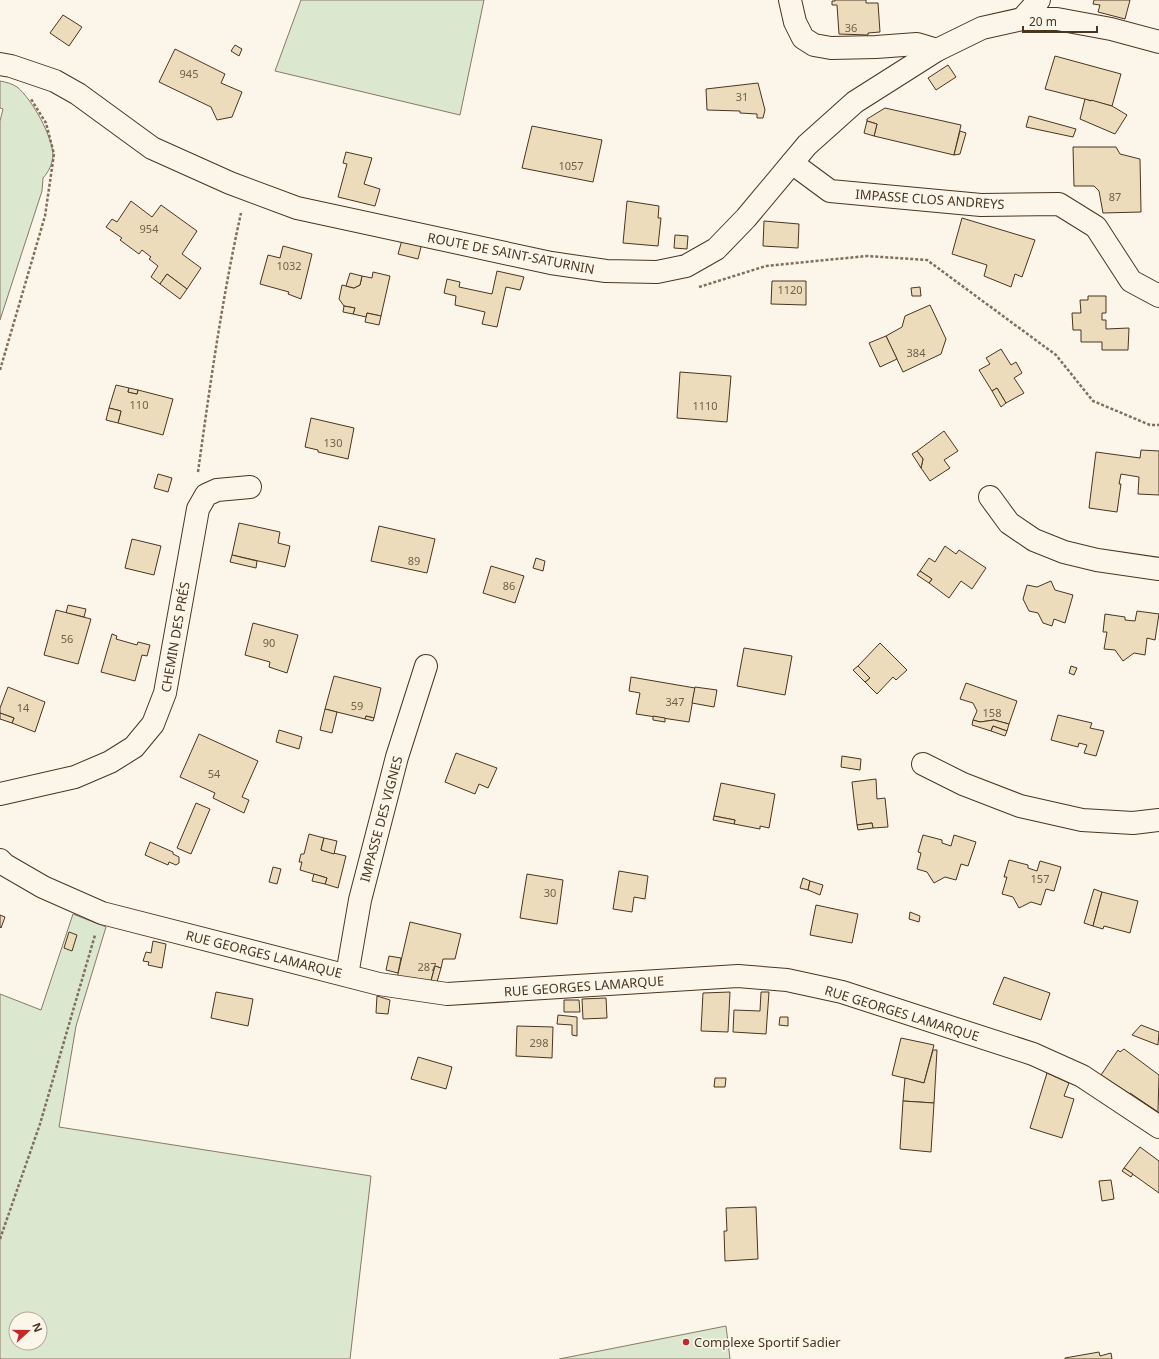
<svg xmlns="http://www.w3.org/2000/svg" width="1159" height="1359" font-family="'Noto Sans',sans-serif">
  <rect width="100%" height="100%" fill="#fbf6e9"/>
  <g fill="#dce7d0" stroke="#887966" fill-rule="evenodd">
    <polygon points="301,0 484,0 460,115 275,71"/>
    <path d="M0 81C6 82 13 84 17 87 32 99 53 137 53 156 52 165 49 171 43 178L42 191 0 320V121L3 109 0 108Z"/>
    <path d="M73 914 106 927 76 1026 59 1127 371 1176 350 1359H0V994L41 1010ZM16 1319H40V1343H16Z"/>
    <polygon points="726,1326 730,1359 559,1359"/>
  </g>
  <g fill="#ecdcbc" stroke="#4a3520">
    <polygon points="835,0 866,0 866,3 878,3 880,32 868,33 868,35 839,34 837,5 832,5 832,1 835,1"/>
    <polygon points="1094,0 1130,0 1125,19 1098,12 1100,5 1093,4"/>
    <polygon points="63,15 82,27 69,46 50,33"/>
    <polygon points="235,45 242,49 239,56 231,51"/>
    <polygon points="175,49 225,74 221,83 242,92 232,117 217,120 211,107 159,82"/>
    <polygon points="1055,56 1121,74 1112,106 1045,89"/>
    <polygon points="948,65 956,77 936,90 928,78"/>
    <polygon points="758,83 765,110 763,118 757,118 757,114 740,113 740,111 707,110 706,89"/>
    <polygon points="1085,99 1091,101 1091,100 1112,106 1127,115 1115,134 1080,119"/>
    <polygon points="885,108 961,125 954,155 874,136 877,124 867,121 867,119"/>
    <polygon points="1029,116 1076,129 1073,137 1026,127"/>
    <polygon points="867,121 877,124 874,136 864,133"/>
    <polygon points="532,126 602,140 593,182 522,168"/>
    <polygon points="960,131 966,133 960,154 954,155"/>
    <polygon points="1073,147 1116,147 1120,154 1140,159 1141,212 1103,213 1099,191 1094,186 1074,186"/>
    <polygon points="346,152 372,158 364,184 380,189 375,206 338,197 347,164 343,163"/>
    <polygon points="131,201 152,217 161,205 197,231 182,254 201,268 187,289 167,274 160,284 151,277 158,266 149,259 151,257 142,250 139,254 120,240 122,238 106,227 112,219 117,222"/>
    <polygon points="627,201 659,206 658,218 661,218 658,246 623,243"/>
    <polygon points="962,218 1035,240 1022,277 1015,274 1011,287 984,276 987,265 952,254"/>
    <polygon points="764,221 799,224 798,248 763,246"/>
    <polygon points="675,235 688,236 687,249 674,248"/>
    <polygon points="402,240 422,243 418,259 398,254"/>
    <polygon points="283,246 312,254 301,299 288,294 289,292 260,284 268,255 280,258"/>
    <polygon points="497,271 524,277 520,290 506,287 497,327 482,324 485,312 455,305 456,296 444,293 447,279 460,282 459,287 492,294"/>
    <polygon points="373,272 390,276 381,316 367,313 366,317 353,314 355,308 344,306 339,299 342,285 354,288 360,285 362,276 372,278"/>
    <polygon points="350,273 362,276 360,285 354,288 346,286"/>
    <polygon points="167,274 187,289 180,299 160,284"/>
    <polygon points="772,281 806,281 806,305 771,304"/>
    <polygon points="920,287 921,296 912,296 911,288"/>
    <polygon points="1088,296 1106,296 1106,313 1102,313 1102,320 1106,320 1106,329 1129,328 1128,350 1102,350 1102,342 1081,342 1081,330 1073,330 1072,313 1081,313 1080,300 1088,300"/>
    <polygon points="930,305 946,339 941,354 903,372 886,336 902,327 905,316"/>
    <polygon points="344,306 355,308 353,314 343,312"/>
    <polygon points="367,313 381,316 379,325 365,322"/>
    <polygon points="886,336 897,359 880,367 869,343"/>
    <polygon points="1001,349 1011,365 1016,362 1022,373 1014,378 1024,393 1006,403 997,388 992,391 979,370 990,364 986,358"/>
    <polygon points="680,372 731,376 727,422 677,418"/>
    <polygon points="116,385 129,388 128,392 137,394 138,390 173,399 163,435 118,423 121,411 109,408"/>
    <polygon points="129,388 138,390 137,394 128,392"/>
    <polygon points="997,388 1006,403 1001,407 992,391"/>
    <polygon points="109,408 121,411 118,423 106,420"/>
    <polygon points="311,418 354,428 348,459 318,452 318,450 305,447"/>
    <polygon points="944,431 958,451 944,460 950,468 930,481 921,468 923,459 917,451"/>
    <polygon points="1141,450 1159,451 1159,495 1138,494 1139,477 1121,474 1119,484 1121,484 1117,512 1089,508 1096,452 1140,458"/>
    <polygon points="917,451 923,459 921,468 912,454"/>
    <polygon points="158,474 172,478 168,492 154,488"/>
    <polygon points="239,523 280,532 278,543 290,546 285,567 232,555"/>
    <polygon points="379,526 435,539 427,573 371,561"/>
    <polygon points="132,539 161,546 154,575 125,568"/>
    <polygon points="945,546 956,554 959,550 986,568 972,589 961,581 949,598 929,583 932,579 920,571 929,558 935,562"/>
    <polygon points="232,555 257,561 256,568 230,562"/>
    <polygon points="536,558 545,561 543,571 533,568"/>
    <polygon points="491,566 524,576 515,603 483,593"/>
    <polygon points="920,571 932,579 929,583 917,575"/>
    <polygon points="1051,581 1055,590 1073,595 1065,623 1054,619 1052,626 1043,623 1038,613 1029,611 1023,599 1027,585 1037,587"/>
    <polygon points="68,605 86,609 84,617 66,613"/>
    <polygon points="56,610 91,619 78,664 44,655"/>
    <polygon points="1137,611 1159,614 1155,640 1147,638 1145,655 1134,653 1123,661 1115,650 1104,649 1107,632 1103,632 1105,614 1125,617 1125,620 1135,621"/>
    <polygon points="253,623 298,635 287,673 269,667 270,662 245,655"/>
    <polygon points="112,634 117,636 116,639 137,645 138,642 150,645 147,656 142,655 135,681 101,672"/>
    <polygon points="880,643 907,670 896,680 893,677 877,694 865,682 870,678 858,666"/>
    <polygon points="744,648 792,656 785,695 737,686"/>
    <polygon points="858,666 870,678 865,682 853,670"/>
    <polygon points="1071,666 1077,668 1074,675 1069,673"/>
    <polygon points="334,676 381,688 374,718 366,716 365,719 325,709"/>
    <polygon points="631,677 695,688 689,722 636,714 640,693 629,691"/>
    <polygon points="966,683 1017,701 1009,724 994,720 980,722 973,720 977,711 973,703 960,699"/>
    <polygon points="8,687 45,702 35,732 12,723 14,718 0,713 0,708"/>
    <polygon points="695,687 717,690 714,707 692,703"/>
    <polygon points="325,709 337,712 332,733 320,730"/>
    <polygon points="0,713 14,718 12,723 0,719"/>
    <polygon points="1058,715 1092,723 1090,728 1104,731 1096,756 1084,753 1087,745 1079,743 1078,747 1051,740"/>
    <polygon points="366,716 374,718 373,721 365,719"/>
    <polygon points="653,716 665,718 665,722 653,720"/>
    <polygon points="973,720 980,722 994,720 1009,724 1007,731 993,726 991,731 972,725"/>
    <polygon points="993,726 1007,731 1005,736 991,731"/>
    <polygon points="279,730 302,737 299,749 276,742"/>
    <polygon points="199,734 258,761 242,797 249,800 244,813 213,798 215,793 180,777"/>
    <polygon points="456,753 497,768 488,788 479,784 475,794 445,782"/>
    <polygon points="842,756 861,759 860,770 841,767"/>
    <polygon points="876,779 877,799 885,798 888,827 873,828 872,823 857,825 852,782"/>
    <polygon points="721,783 775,794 769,828 760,826 760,829 734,824 735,820 714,816"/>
    <polygon points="196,803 210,809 191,854 177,848"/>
    <polygon points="714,816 735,820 734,824 713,820"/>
    <polygon points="872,823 873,828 858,830 857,825"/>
    <polygon points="309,834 324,838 321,850 346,856 338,888 325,884 327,878 300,870 302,862 299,862 301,854 304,854"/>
    <polygon points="923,835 942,840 942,843 951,846 954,835 976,842 968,866 961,864 956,880 945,877 934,883 927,872 917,869 921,853 918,852"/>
    <polygon points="324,838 337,841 334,854 321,850"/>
    <polygon points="150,842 173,852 173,854 179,857 179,863 176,865 169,862 168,865 145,855"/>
    <polygon points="1009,860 1028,865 1028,868 1037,871 1040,861 1061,867 1054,891 1046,889 1041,905 1031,902 1019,908 1013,897 1002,894 1007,877 1004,877"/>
    <polygon points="273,867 281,869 277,884 269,882"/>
    <polygon points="619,871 648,876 645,899 634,897 632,912 613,909"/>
    <polygon points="314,874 327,878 325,884 312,881"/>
    <polygon points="527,874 563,880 557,924 520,918"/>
    <polygon points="803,878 810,881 808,890 800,888"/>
    <polygon points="810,881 823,885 820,895 808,890"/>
    <polygon points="1094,889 1102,892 1093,926 1084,923"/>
    <polygon points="1102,892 1138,901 1130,933 1104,926 1103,929 1093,926"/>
    <polygon points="816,905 858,914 852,943 810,935"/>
    <polygon points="910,912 920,916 919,922 909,919"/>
    <polygon points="0,915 5,917 1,928 0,927"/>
    <polygon points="410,922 461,934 455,959 443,959 441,968 435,966 431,981 397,978"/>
    <polygon points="69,932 77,935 72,951 64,948"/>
    <polygon points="153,941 166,944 162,968 148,965 149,962 143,961 146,952 151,953"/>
    <polygon points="389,956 401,958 398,973 386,970"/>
    <polygon points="435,966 441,968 437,982 431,981"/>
    <polygon points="1004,977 1050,993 1041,1020 993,1004"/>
    <polygon points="216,992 253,999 248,1026 211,1018"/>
    <polygon points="730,992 728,1032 701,1031 703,993"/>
    <polygon points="761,992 769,992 766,1034 733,1032 734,1010 760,1011"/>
    <polygon points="377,996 390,1000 388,1014 376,1013"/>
    <polygon points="606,998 607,1018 583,1019 582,999"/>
    <polygon points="564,1000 579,1000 580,1012 564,1012"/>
    <polygon points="558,1015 577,1017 577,1036 572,1035 572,1025 557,1024"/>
    <polygon points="780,1017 788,1017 788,1026 779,1025"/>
    <polygon points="1141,1025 1159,1032 1158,1045 1132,1035"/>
    <polygon points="517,1026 553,1027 552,1058 516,1056"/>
    <polygon points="901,1038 934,1045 924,1083 892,1075"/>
    <polygon points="1124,1049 1159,1075 1158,1112 1101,1075 1118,1050 1120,1052"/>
    <polygon points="933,1050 937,1050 934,1103 903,1101 905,1078 924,1083"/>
    <polygon points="418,1057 452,1067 446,1089 411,1079"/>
    <polygon points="1047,1073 1069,1083 1064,1096 1074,1099 1062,1138 1030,1128"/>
    <polygon points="715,1078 726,1078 725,1087 714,1087"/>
    <polygon points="1130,1093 1158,1112 1156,1116 1128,1097"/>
    <polygon points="903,1101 934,1103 931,1152 900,1149"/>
    <polygon points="1140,1147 1159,1161 1159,1193 1124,1168"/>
    <polygon points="1124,1168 1133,1174 1131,1177 1122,1171"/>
    <polygon points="1111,1180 1114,1199 1102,1201 1099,1181"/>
    <polygon points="756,1207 758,1259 725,1261 724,1231 727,1231 726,1208"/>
    <polygon points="1099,1352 1100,1356 1111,1353 1112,1359 1065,1359 1065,1358"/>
  </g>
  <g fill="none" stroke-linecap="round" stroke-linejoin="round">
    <g stroke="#4a3520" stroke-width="24">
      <g id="minor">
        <polyline points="790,0 795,22 803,38 814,45 831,48 876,47 917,44 937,50"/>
        <polyline points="1022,19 1039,0"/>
        <polyline points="0,64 11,66 55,81 78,94 152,148 230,183 297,208 551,263 606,271 657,272 686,266 716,249 746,218 807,145 855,102 937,50 982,28 1022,19 1057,19 1111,29 1159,42"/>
        <polyline points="792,163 830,191 981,205 1059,204 1096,227 1131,281 1159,296"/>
        <polyline points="990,497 1009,523 1034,540 1064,552 1097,560 1159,569"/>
        <polyline points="923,764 963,784 1020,806 1082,820 1133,823 1159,820"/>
        <polyline points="0,794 75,777 110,762 134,747 153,724 165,693 198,509 206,495 217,490 250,487"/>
        <polyline points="0,860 5,865 43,887 102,913 379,984 447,994 738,976 787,980 842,992 1033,1054 1082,1076 1159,1127"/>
        <polyline points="347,975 360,900 397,757 426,666"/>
      </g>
    </g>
    <g stroke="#7f6f5c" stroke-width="2.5" stroke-dasharray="3 2" stroke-linecap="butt">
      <polyline points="699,287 766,266 867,256 927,260 1056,355 1093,401 1150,425 1159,425"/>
      <polyline points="0,370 45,216 54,154 46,123 31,99"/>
      <path d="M198 472C210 385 222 299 241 213"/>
      <polyline points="0,1239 40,1124 95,935"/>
    </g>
    <use href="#minor" stroke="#fbf6e9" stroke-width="22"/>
  </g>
  <circle fill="#c62828" stroke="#fbf6e9" stroke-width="1.5" cx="686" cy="1342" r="4"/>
  <g text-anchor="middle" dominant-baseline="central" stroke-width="3" stroke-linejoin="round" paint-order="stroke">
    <g font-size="11" fill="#725f47">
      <text x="851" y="27">36</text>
      <text x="189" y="73">945</text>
      <text x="742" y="96">31</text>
      <text x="571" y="165">1057</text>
      <text x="1115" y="196">87</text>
      <text x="149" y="228">954</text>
      <text x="289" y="265">1032</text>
      <text x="790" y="289">1120</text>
      <text x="916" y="352">384</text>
      <text x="139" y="404">110</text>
      <text x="705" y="405">1110</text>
      <text x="333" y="442">130</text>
      <text x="414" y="560">89</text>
      <text x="509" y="585">86</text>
      <text x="67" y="638">56</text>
      <text x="269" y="642">90</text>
      <text x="675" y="701">347</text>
      <text x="357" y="705">59</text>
      <text x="23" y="707">14</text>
      <text x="992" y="712">158</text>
      <text x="214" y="773">54</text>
      <text x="1040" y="878">157</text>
      <text x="550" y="892">30</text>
      <text x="427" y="966">287</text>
      <text x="539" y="1042">298</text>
    </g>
    <g font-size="13" fill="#4a3520" stroke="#fbf6e9">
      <text transform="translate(930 199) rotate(4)">IMPASSE CLOS ANDREYS</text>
      <text transform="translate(511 253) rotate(11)">ROUTE DE SAINT-SATURNIN</text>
      <text transform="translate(175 637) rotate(-80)">CHEMIN DES PRÉS</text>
      <text transform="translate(381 819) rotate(-75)">IMPASSE DES VIGNES</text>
      <text transform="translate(264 954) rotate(14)">RUE GEORGES LAMARQUE</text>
      <text transform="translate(584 986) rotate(-4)">RUE GEORGES LAMARQUE</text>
      <text transform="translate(902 1013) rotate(17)">RUE GEORGES LAMARQUE</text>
    </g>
    <g font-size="13" fill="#4a3520" stroke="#fbf6e9" text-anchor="start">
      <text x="694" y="1342">Complexe Sportif Sadier</text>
    </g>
  </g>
  <g transform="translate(28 1331) rotate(69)"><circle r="19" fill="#fbf6e9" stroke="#b4a999"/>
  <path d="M0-3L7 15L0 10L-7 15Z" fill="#c62828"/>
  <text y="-6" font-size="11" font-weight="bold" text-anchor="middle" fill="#4a3520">N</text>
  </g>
  <path d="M1023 26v6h74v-6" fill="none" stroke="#4a3520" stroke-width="2"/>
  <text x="1029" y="26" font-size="12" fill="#4a3520" stroke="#fbf6e9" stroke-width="3" paint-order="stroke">20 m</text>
</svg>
